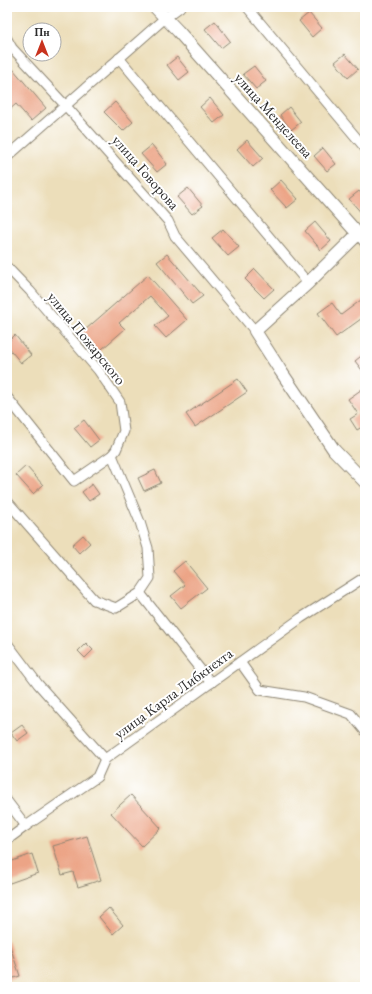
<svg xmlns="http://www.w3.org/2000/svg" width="372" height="994" font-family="'EB Garamond',serif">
  <rect width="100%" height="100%" fill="#fff"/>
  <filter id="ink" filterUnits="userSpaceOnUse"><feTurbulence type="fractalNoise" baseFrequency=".025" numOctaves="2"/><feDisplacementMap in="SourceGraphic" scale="8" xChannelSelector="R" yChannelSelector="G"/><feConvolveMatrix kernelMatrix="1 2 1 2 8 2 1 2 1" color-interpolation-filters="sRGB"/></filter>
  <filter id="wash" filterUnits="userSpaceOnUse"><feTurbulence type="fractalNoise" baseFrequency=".012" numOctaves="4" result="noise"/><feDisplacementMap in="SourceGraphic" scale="16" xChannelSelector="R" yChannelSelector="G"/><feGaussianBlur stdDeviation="0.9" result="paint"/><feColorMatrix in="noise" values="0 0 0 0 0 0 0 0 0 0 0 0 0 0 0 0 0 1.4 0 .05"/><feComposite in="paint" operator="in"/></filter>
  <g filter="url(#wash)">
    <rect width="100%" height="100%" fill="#ecdeba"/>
    <g id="blocks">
      <g fill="#eca486">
        <polygon points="309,13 322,28 312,37 299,21"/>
        <polygon points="215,21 230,41 221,48 205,29"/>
        <polygon points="345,54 358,69 348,78 335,62"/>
        <polygon points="177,57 189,72 179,80 167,65"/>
        <polygon points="254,66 266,81 256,89 243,74"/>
        <polygon points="13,69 46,108 31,121 16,104 7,112 7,75"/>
        <polygon points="210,98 224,115 214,123 200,107"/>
        <polygon points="115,102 133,122 123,131 104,112"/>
        <polygon points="289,107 301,122 291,130 280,115"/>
        <polygon points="247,140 263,158 253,167 237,149"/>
        <polygon points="152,145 167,164 157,172 141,154"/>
        <polygon points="323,148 336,164 327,171 314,156"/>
        <polygon points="281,180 298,199 287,208 270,190"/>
        <polygon points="188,188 203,206 192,214 177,197"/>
        <polygon points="359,191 365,198 365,217 349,199"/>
        <polygon points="315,222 331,241 321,250 305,231"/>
        <polygon points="223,229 239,247 228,256 212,238"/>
        <polygon points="167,254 203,296 192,304 157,262"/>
        <polygon points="255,269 274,289 264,298 245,279"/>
        <polygon points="148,275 187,320 166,338 155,326 168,316 150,296 119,323 125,329 94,356 77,337"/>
        <polygon points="365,297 365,316 336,337 318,313 332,303 341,315"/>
        <polygon points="15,335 31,355 21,363 7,346 7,343"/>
        <polygon points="365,353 365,374 355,361"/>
        <polygon points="238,379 247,392 195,427 186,414"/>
        <polygon points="365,387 365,425 357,430 350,419 358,414 348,399"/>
        <polygon points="84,420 99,440 90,447 74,428"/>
        <polygon points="26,466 43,485 33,494 16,475"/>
        <polygon points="155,470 161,483 144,491 138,478"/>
        <polygon points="92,484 99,494 89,501 82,492"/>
        <polygon points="83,535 90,543 79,553 72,545"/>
        <polygon points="185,561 207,588 181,608 171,596 185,585 173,571"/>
        <polygon points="86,643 93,650 85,658 78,651"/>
        <polygon points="22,725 28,733 17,741 11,733"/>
        <polygon points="131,795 161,828 142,846 111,813"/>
        <polygon points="87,836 101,880 78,887 73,872 62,875 53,846"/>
        <polygon points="32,854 38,873 7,884 7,863"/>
        <polygon points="109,908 123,925 113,934 99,917"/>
        <polygon points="7,940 8,940 20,976 7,980"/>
      </g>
    </g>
  </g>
  <g filter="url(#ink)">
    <use href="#blocks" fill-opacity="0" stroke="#8c8472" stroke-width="1"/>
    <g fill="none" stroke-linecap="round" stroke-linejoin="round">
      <g stroke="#8c8472" stroke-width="11">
        <g id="minor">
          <polyline points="247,7 365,148"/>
          <polyline points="7,39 12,48 65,105 168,221 175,236 255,331"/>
          <polyline points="119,58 308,283"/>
          <polyline points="7,157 165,18 180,7"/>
          <polyline points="358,234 365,243"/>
          <polyline points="7,267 30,291 98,370 120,402 124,431 116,450 112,455 140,522 148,548 150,578 140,593"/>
          <polyline points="7,397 74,481 112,455"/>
          <polyline points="7,501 94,600 116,608 140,593 211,683"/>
          <polyline points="7,643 38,684 105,759"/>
          <polyline points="240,662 260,690 304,697 351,714 365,731"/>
          <polyline points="7,801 26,826"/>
          <polyline points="7,840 26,826 97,777 105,759 301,618 365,577"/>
        </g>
      </g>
      <g stroke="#8c8472" stroke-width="14">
        <polyline id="tertiary" points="155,7 178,31 358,234 308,283 255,331 280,370 334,450 365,482"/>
      </g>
      <use href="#minor" stroke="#fff" stroke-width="9"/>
      <use href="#tertiary" stroke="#fff" stroke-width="12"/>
    </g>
  </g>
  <g text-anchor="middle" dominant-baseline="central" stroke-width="4" stroke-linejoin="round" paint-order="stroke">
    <g font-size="15" fill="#2b2b2b" stroke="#fff">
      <text transform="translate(274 115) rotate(48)">улица Менделеева</text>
      <text transform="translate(146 172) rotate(49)">улица Говорова</text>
      <text transform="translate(87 338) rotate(51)">улица Пожарского</text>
      <text transform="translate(173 693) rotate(-36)">улица Карла Либкнехта</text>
    </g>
  </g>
  <rect width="372" height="994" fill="none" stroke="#fff" stroke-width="24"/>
  <g transform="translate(42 42)"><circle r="19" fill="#ffffff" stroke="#aaaaaa"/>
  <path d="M0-3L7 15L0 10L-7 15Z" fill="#c8321e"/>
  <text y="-6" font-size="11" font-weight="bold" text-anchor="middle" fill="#2b2b2b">Пн</text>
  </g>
</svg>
